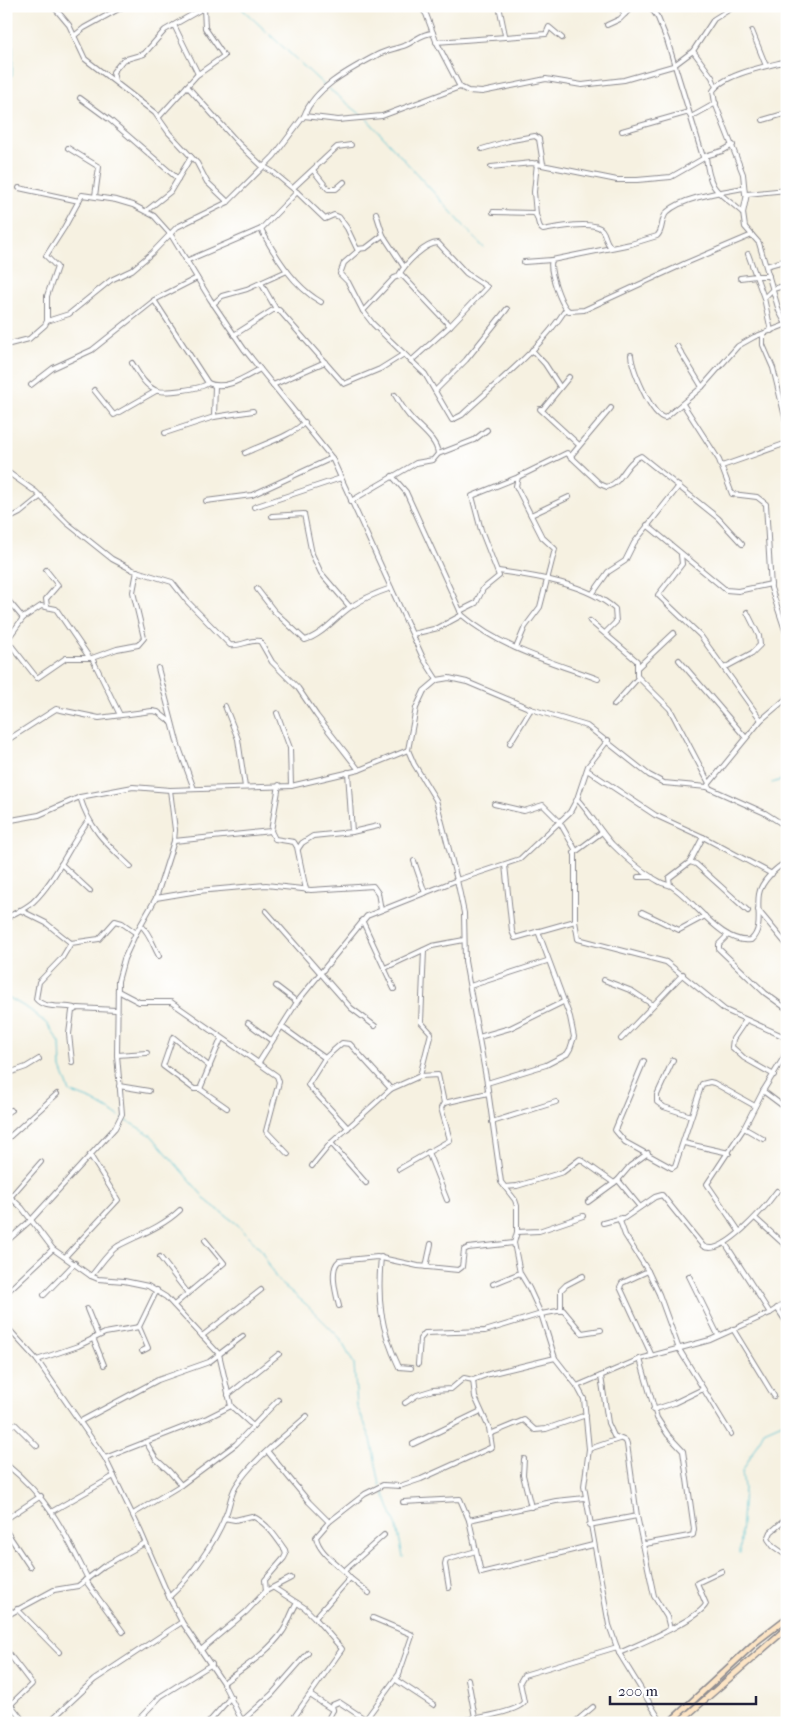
<svg xmlns="http://www.w3.org/2000/svg" width="793" height="1729" font-family="'IM FELL French Canon',serif">
  <rect width="100%" height="100%" fill="#fff"/>
  <filter id="ink" filterUnits="userSpaceOnUse"><feTurbulence type="fractalNoise" baseFrequency=".02" numOctaves="2"/><feDisplacementMap in="SourceGraphic" scale="10" xChannelSelector="R" yChannelSelector="G"/><feConvolveMatrix kernelMatrix="1 2 1 2 8 2 1 2 1" color-interpolation-filters="sRGB"/></filter>
  <filter id="wash" filterUnits="userSpaceOnUse"><feTurbulence type="fractalNoise" baseFrequency=".0096" numOctaves="4" result="noise"/><feDisplacementMap in="SourceGraphic" scale="20" xChannelSelector="R" yChannelSelector="G"/><feGaussianBlur stdDeviation="1.12" result="paint"/><feColorMatrix in="noise" values="0 0 0 0 0 0 0 0 0 0 0 0 0 0 0 0 0 1.4 0 .05"/><feComposite in="paint" operator="in"/></filter>
  <g filter="url(#wash)">
    <rect width="100%" height="100%" fill="#f6f1e1"/>
    <g fill="none" stroke-linecap="round" stroke-linejoin="round">
      <g stroke="#54bfcf" stroke-width="1">
        <polyline points="239,6 325,86"/>
        <path d="M6 17C15 32 13 57 12 74 11 80 8 84 8 89 8 102 13 117 6 127"/>
        <polyline points="328,88 364,117"/>
        <polyline points="367,119 484,248"/>
        <polyline points="772,783 781,780 787,781"/>
        <polyline points="6,996 30,1010 47,1024 60,1043 61,1068 70,1092 93,1101 119,1116"/>
        <polyline points="122,1118 151,1135 208,1202 237,1224 261,1250 277,1280 307,1305 339,1337 354,1364 357,1406 371,1439 380,1485"/>
        <polyline points="382,1488 397,1527 403,1557"/>
        <polyline points="740,1553 744,1488 742,1472 764,1431 782,1423 787,1417"/>
      </g>
    </g>
  </g>
  <g filter="url(#ink)">
    <g fill="none" stroke-linecap="round" stroke-linejoin="round">
      <g stroke="#8c8a8e" stroke-width="6">
        <g id="street">
          <polyline points="53,6 69,25 85,59 155,113 169,133 197,163 207,182 228,202"/>
          <polyline points="420,6 426,14 436,41 460,87"/>
          <polyline points="499,6 505,35"/>
          <polyline points="619,6 625,14"/>
          <path d="M650 6 658 18 667 40 703 157H706C710 194 719 191 743 213L745 227 759 243 779 311 787 326"/>
          <polyline points="174,25 198,74"/>
          <polyline points="607,25 620,19 633,6"/>
          <polyline points="752,31 766,66"/>
          <polyline points="74,36 84,28 124,6"/>
          <polyline points="436,42 546,34 549,27 562,38"/>
          <polyline points="693,51 714,19 735,6"/>
          <polyline points="115,81 113,72 123,60 144,54 165,30 207,6"/>
          <polyline points="187,86 239,144 261,165 273,172 297,192 325,219 334,215 339,217 347,228 357,249 366,248 383,235"/>
          <polyline points="80,98 110,120 178,179"/>
          <path d="M304 116C315 87 351 69 377 55 386 50 396 49 406 45 415 41 422 33 433 33"/>
          <polyline points="159,117 197,75 224,56 205,28 204,8"/>
          <polyline points="691,117 716,103"/>
          <polyline points="763,120 787,113"/>
          <polyline points="622,131 689,112"/>
          <polyline points="68,148 99,167 95,196"/>
          <polyline points="482,149 512,140 535,136 539,139 543,164"/>
          <polyline points="705,156 722,151 733,145"/>
          <polyline points="491,167 532,163 617,180 637,180 671,177 706,157"/>
          <polyline points="313,170 328,189 336,189 344,182"/>
          <polyline points="19,188 79,201"/>
          <polyline points="293,188 337,147 351,145"/>
          <path d="M744 188C722 192 683 197 667 212 660 219 664 230 657 236L631 244 552 260C548 269 561 306 569 311L584 310 686 263 752 235"/>
          <polyline points="747,194 787,190"/>
          <polyline points="146,211 170,192 191,157"/>
          <path d="M493 212 534 213C540 217 536 226 543 230 553 228 595 220 602 230 606 235 605 242 611 247"/>
          <polyline points="376,213 383,235 404,267"/>
          <path d="M743 213 747 194H745L743 174 715 103 713 91C723 74 768 66 787 61"/>
          <polyline points="536,214 534,192 537,163"/>
          <path d="M261 229C275 256 294 287 321 302"/>
          <path d="M359 250 344 263 340 274 348 282 363 311 373 324 425 374 452 420 462 415C498 381 539 351 566 309"/>
          <polyline points="186,261 261,229 297,192"/>
          <polyline points="524,262 552,260"/>
          <polyline points="766,266 787,260"/>
          <path d="M399 275C405 264 425 243 438 243L466 273 487 287 450 326 411 361"/>
          <polyline points="740,278 756,276 748,254"/>
          <polyline points="261,283 276,309"/>
          <polyline points="764,298 756,276 769,276"/>
          <polyline points="154,300 208,383"/>
          <polyline points="213,304 222,296 247,289 287,271"/>
          <polyline points="363,311 394,278 402,275 450,326"/>
          <polyline points="47,321 69,314 111,280 132,270 152,253 177,227 228,202 274,156 304,116 338,120 382,116 460,87 468,91 482,92 546,79 582,85 624,80 673,66 693,51 712,77 716,87"/>
          <polyline points="771,331 764,298 773,289 787,285"/>
          <polyline points="763,334 763,345 773,368 787,425"/>
          <polyline points="234,335 273,310 279,310 344,384 380,369 404,354"/>
          <polyline points="6,345 29,339 45,325 47,321 47,296 57,267 46,256 64,228 82,195 116,200 133,205 154,216 171,235 210,299 244,349 332,458 423,658 437,680"/>
          <polyline points="677,346 702,387"/>
          <polyline points="532,350 545,364 560,387"/>
          <path d="M631 355C632 368 651 416 665 418L702 387 738 346 754 337 785 325"/>
          <path d="M132 363C138 372 144 385 155 390 162 394 202 389 208 383 225 391 245 377 260 369"/>
          <polyline points="569,377 543,409 540,409 579,445"/>
          <polyline points="31,385 53,368 92,350 156,299 197,278"/>
          <polyline points="273,385 325,362"/>
          <polyline points="94,390 114,415 156,391"/>
          <polyline points="435,391 466,360 507,309"/>
          <path d="M395 395C400 403 405 412 412 419 421 429 437 440 438 454"/>
          <polyline points="683,404 719,460 732,494 757,497 766,504 771,588 787,636"/>
          <polyline points="214,417 215,385"/>
          <polyline points="165,433 214,417 253,411"/>
          <path d="M245 453C265 443 290 437 305 422"/>
          <polyline points="570,457 611,408"/>
          <polyline points="722,466 787,443"/>
          <path d="M6 471 36 492 67 523 112 559 133 570 172 582 187 601 230 645C240 647 250 639 260 641L272 662 298 688 317 716 359 770"/>
          <path d="M392 476 406 492 462 615C500 648 552 662 598 679"/>
          <polyline points="206,501 252,495 332,458"/>
          <polyline points="351,501 416,463 433,460 438,454 474,440 487,430"/>
          <polyline points="254,507 341,478"/>
          <polyline points="531,515 569,497"/>
          <polyline points="272,516 304,514 312,554 321,573 350,607"/>
          <polyline points="6,520 20,513 41,496"/>
          <polyline points="647,525 726,590 738,591 771,584"/>
          <polyline points="681,555 682,564 658,595 700,635 761,720"/>
          <polyline points="46,570 58,585 46,599 47,606"/>
          <path d="M498 571C535 576 587 584 615 609L616 622 605 633"/>
          <path d="M257 589 274 611 305 640C321 636 335 618 349 608 362 599 376 593 391 588"/>
          <polyline points="593,593 608,572 625,561 634,543 679,486"/>
          <polyline points="6,598 23,618 41,606 56,609 89,657"/>
          <polyline points="460,611 476,603 483,589 499,576 481,530 472,496 516,478"/>
          <polyline points="590,621 637,661 637,676 670,709 709,783"/>
          <polyline points="413,634 438,628 462,615"/>
          <polyline points="7,640 37,678 66,658 92,658 117,649 138,645 144,638 133,592 137,571"/>
          <polyline points="7,640 23,618"/>
          <path d="M516 648 525 627 540 607 555 549 542 537 516 486 518 477 567 453 600 484 607 487C623 482 625 462 641 456L718 518 742 544"/>
          <polyline points="92,658 120,715"/>
          <polyline points="679,660 746,738"/>
          <polyline points="638,667 674,633"/>
          <polyline points="158,668 178,745 194,789"/>
          <polyline points="724,668 752,653 760,645 759,636 747,612"/>
          <polyline points="614,705 638,678"/>
          <polyline points="225,706 238,739 245,787"/>
          <polyline points="277,713 290,748 291,786"/>
          <polyline points="6,741 56,709 99,718 152,711 158,712 172,723"/>
          <polyline points="510,743 531,709"/>
          <polyline points="587,770 655,815 703,837 772,874"/>
          <polyline points="348,772 352,832"/>
          <polyline points="708,785 761,720 787,698"/>
          <path d="M80 797C90 830 107 844 131 867"/>
          <path d="M577 799C590 813 599 830 612 844 626 858 643 873 660 882 663 884 667 884 671 886 694 899 721 945 751 940 764 928 756 910 759 894 761 882 776 867 787 862"/>
          <polyline points="494,804 524,811 543,805 559,821 575,849 575,921 578,939 666,962 725,1010 787,1038"/>
          <polyline points="6,821 39,815 80,797 133,787 170,790 291,786 359,770 408,750"/>
          <polyline points="271,831 275,839 294,842 297,847 306,890"/>
          <polyline points="174,841 271,831 279,785"/>
          <polyline points="298,849 302,843 313,836 352,832 378,826"/>
          <polyline points="574,853 602,832"/>
          <polyline points="414,861 425,893"/>
          <polyline points="690,862 696,864 748,911"/>
          <polyline points="61,864 90,891"/>
          <polyline points="505,865 512,931 515,938 575,921"/>
          <polyline points="638,877 652,877"/>
          <polyline points="670,885 669,878 690,862 703,837"/>
          <polyline points="156,898 198,891 266,885 311,890 373,886 378,893 381,910"/>
          <polyline points="20,910 46,923 71,943 99,939 115,921 122,923 136,933"/>
          <polyline points="758,910 787,945"/>
          <polyline points="266,911 351,1008 375,1026"/>
          <polyline points="642,912 679,930 705,916"/>
          <path d="M6 918C15 913 25 909 33 902 57 879 68 847 88 821"/>
          <polyline points="362,920 394,989"/>
          <path d="M141 925C151 935 152 944 159 956"/>
          <polyline points="728,935 719,944 719,949 765,993 787,1009"/>
          <path d="M71 943 62 958 39 982 36 999C44 1009 63 1005 74 1008"/>
          <polyline points="385,968 432,946 464,940"/>
          <polyline points="604,980 632,991 653,1005"/>
          <polyline points="276,986 297,1002"/>
          <polyline points="470,986 547,961"/>
          <polyline points="118,991 139,1002 171,1002 277,1076 279,1082 266,1131 288,1154"/>
          <polyline points="746,1020 733,1039 732,1047 744,1058 774,1075"/>
          <polyline points="248,1023 272,1041"/>
          <polyline points="282,1027 325,1058"/>
          <polyline points="479,1037 510,1028 563,1002"/>
          <polyline points="621,1039 683,974"/>
          <polyline points="117,1055 147,1053"/>
          <polyline points="673,1060 657,1095 657,1102 664,1107 691,1116"/>
          <polyline points="644,1061 615,1130 625,1142 672,1168 675,1166 702,1084 710,1082 714,1083 755,1106"/>
          <polyline points="72,1062 69,1034 72,1011 78,1008 116,1010"/>
          <polyline points="259,1062 297,1002 367,916 457,880 520,859 570,812 577,799 588,766 608,740"/>
          <polyline points="210,1067 173,1037 163,1066 194,1089 200,1089 221,1039"/>
          <polyline points="6,1074 26,1067 39,1059"/>
          <polyline points="420,1076 431,1033 421,1022 424,950"/>
          <polyline points="487,1083 546,1065 567,1054 570,1049 574,1037 570,1017 538,931"/>
          <polyline points="119,1086 149,1091"/>
          <polyline points="200,1089 227,1108"/>
          <polyline points="763,1091 787,1109"/>
          <polyline points="444,1103 488,1093"/>
          <polyline points="6,1113 11,1110"/>
          <polyline points="492,1122 556,1102"/>
          <polyline points="348,1128 308,1085 325,1058 342,1043 350,1044 391,1089"/>
          <polyline points="744,1128 763,1139"/>
          <polyline points="6,1140 57,1094"/>
          <polyline points="331,1143 366,1183"/>
          <polyline points="684,1143 729,1153"/>
          <polyline points="428,1152 447,1200"/>
          <polyline points="312,1166 331,1143 391,1089 420,1076 438,1075 444,1103 441,1108 450,1140 399,1169"/>
          <polyline points="618,1180 630,1166 648,1153"/>
          <polyline points="505,1187 517,1186 563,1172 580,1159 614,1183 618,1180 640,1207"/>
          <polyline points="6,1193 22,1208 53,1249 91,1276 98,1279 124,1281 148,1286 166,1297 219,1354 231,1406 253,1426"/>
          <polyline points="6,1202 41,1162"/>
          <polyline points="588,1202 614,1183"/>
          <polyline points="755,1218 787,1247"/>
          <polyline points="603,1223 622,1218"/>
          <polyline points="739,1231 707,1184 744,1128 763,1091 784,1057 787,1046"/>
          <polyline points="517,1232 539,1231 583,1216"/>
          <polyline points="6,1242 31,1220 115,1128 122,1114 117,1055 118,981 124,959 136,933 156,898 174,841 175,830 170,790"/>
          <polyline points="725,1243 770,1313"/>
          <polyline points="65,1257 118,1200 90,1155"/>
          <polyline points="160,1257 187,1292"/>
          <path d="M381 1257C377 1299 380 1328 399 1367L411 1368"/>
          <polyline points="426,1267 431,1244"/>
          <polyline points="648,1271 622,1283 620,1287 652,1356"/>
          <path d="M91 1276C99 1267 108 1252 118 1246 139 1235 162 1227 180 1210"/>
          <polyline points="689,1276 718,1335"/>
          <polyline points="493,1284 520,1273"/>
          <polyline points="6,1293 53,1249"/>
          <polyline points="44,1295 75,1263"/>
          <polyline points="174,1305 224,1263 205,1240"/>
          <path d="M339 1306C336 1294 329 1269 339 1261L377 1257 418 1266 458 1270 462 1267 464 1250 468 1248 514 1243"/>
          <polyline points="777,1308 787,1323"/>
          <polyline points="87,1309 98,1336"/>
          <polyline points="561,1311 561,1290 566,1285 583,1276"/>
          <polyline points="6,1326 37,1360 105,1458 140,1530 169,1597 182,1622 223,1683 243,1723"/>
          <polyline points="733,1329 774,1396"/>
          <polyline points="202,1336 261,1290"/>
          <polyline points="93,1338 104,1365"/>
          <polyline points="142,1351 148,1348 139,1327 157,1290"/>
          <polyline points="640,1359 657,1418 668,1435 683,1451 694,1529 693,1535 689,1536 645,1544"/>
          <polyline points="37,1360 78,1346 105,1333 139,1327"/>
          <polyline points="418,1364 420,1339 425,1333 485,1331 541,1314 563,1310 582,1333 601,1330"/>
          <polyline points="601,1376 608,1423 614,1436 626,1441 627,1444 637,1516 654,1596 667,1617 670,1629"/>
          <polyline points="577,1386 640,1359 710,1340 770,1313 787,1302"/>
          <polyline points="228,1395 279,1354"/>
          <polyline points="405,1403 417,1395 433,1390 451,1389 464,1378 473,1380 489,1374 555,1358"/>
          <polyline points="653,1410 674,1403 703,1389"/>
          <polyline points="81,1421 158,1380 209,1362 243,1336"/>
          <polyline points="6,1427 15,1424 37,1446"/>
          <polyline points="490,1434 524,1420 535,1430 546,1429 586,1415"/>
          <path d="M731 1434 679 1349 659 1294 648 1271 625 1235 620 1221 655 1197 662 1195 703 1246C722 1259 767 1205 777 1191"/>
          <polyline points="146,1442 156,1459 169,1471 181,1485"/>
          <polyline points="413,1444 481,1411"/>
          <polyline points="589,1449 619,1439"/>
          <polyline points="268,1452 309,1502 329,1522"/>
          <polyline points="105,1458 207,1418 231,1406"/>
          <polyline points="524,1459 523,1475 531,1507"/>
          <path d="M6 1464C49 1499 63 1529 87 1577"/>
          <polyline points="403,1502 460,1499 469,1520 481,1573 593,1545"/>
          <polyline points="51,1512 114,1476"/>
          <polyline points="133,1514 181,1485 236,1444 278,1400"/>
          <path d="M224 1518 235 1520 252 1516C267 1523 276 1537 285 1550L286 1554 284 1558 265 1580 266 1591"/>
          <polyline points="787,1518 771,1532 768,1539 773,1546 787,1556"/>
          <polyline points="6,1519 41,1496"/>
          <polyline points="469,1520 556,1501 585,1498"/>
          <polyline points="589,1525 637,1516"/>
          <polyline points="6,1531 30,1567"/>
          <polyline points="344,1571 384,1535"/>
          <polyline points="350,1578 369,1593"/>
          <polyline points="85,1580 123,1632"/>
          <path d="M274 1588 305 1608 315 1618 350 1578C340 1565 319 1554 316 1537L329 1522 365 1494 383 1485 400 1486 421 1479 492 1447 489 1428 475 1397 473 1380"/>
          <polyline points="449,1588 445,1564 446,1560 476,1551"/>
          <path d="M169 1597C191 1577 217 1540 227 1512 230 1503 231 1494 236 1486 253 1459 284 1437 307 1416"/>
          <polyline points="6,1606 12,1612"/>
          <polyline points="17,1609 59,1652"/>
          <polyline points="6,1616 54,1590 78,1586 104,1566 145,1543"/>
          <polyline points="202,1649 246,1612 266,1591 291,1578"/>
          <polyline points="6,1650 32,1684 6,1709"/>
          <path d="M619 1653C637 1645 699 1619 706 1604L697 1583 722 1571"/>
          <polyline points="468,1679 476,1723"/>
          <polyline points="396,1680 434,1705"/>
          <path d="M223 1683C243 1668 269 1652 283 1631 288 1624 291 1612 297 1603"/>
          <polyline points="310,1695 333,1710"/>
          <polyline points="11,1705 25,1723"/>
          <polyline points="366,1719 399,1674 412,1636 411,1634 373,1618"/>
          <polyline points="242,1721 272,1694 308,1653"/>
          <polyline points="48,1723 94,1680 182,1622"/>
          <polyline points="135,1723 161,1696 212,1664"/>
          <polyline points="208,1723 231,1697"/>
          <polyline points="290,1723 342,1649 315,1618"/>
          <polyline points="326,1723 333,1710 332,1705 339,1702 371,1723"/>
          <path d="M444 1723C459 1721 517 1714 524 1702L520 1682 524 1675 617 1647"/>
          <polyline points="574,1723 593,1707"/>
          <polyline points="662,1723 619,1653 609,1625 584,1486 589,1449 584,1399 577,1386 555,1358 541,1314 529,1288 520,1273 514,1243 517,1232 517,1206 515,1200 501,1182 487,1083 465,961 464,913 457,880 436,800 414,764 408,750 416,708 424,691 437,680 449,678 467,682 531,709 587,726 649,775 664,783 707,787 765,813 787,827"/>
        </g>
      </g>
      <g stroke="#8c8a8e" stroke-width="8">
        <g id="secondary">
          <polyline points="669,1723 757,1641 787,1618"/>
          <polyline points="678,1723 787,1628"/>
        </g>
      </g>
      <use href="#street" stroke="#fff" stroke-width="4"/>
      <use href="#secondary" stroke="#fde5c5" stroke-width="5"/>
    </g>
  </g>
  <rect width="793" height="1729" fill="none" stroke="#fff" stroke-width="25"/>
  <path d="M610 1696v8h146v-8" fill="none" stroke="#22223b" stroke-width="2.5"/>
  <text x="618" y="1696" font-size="15" fill="#22223b" stroke="#ffffff" stroke-width="4" paint-order="stroke">200 m</text>
</svg>
